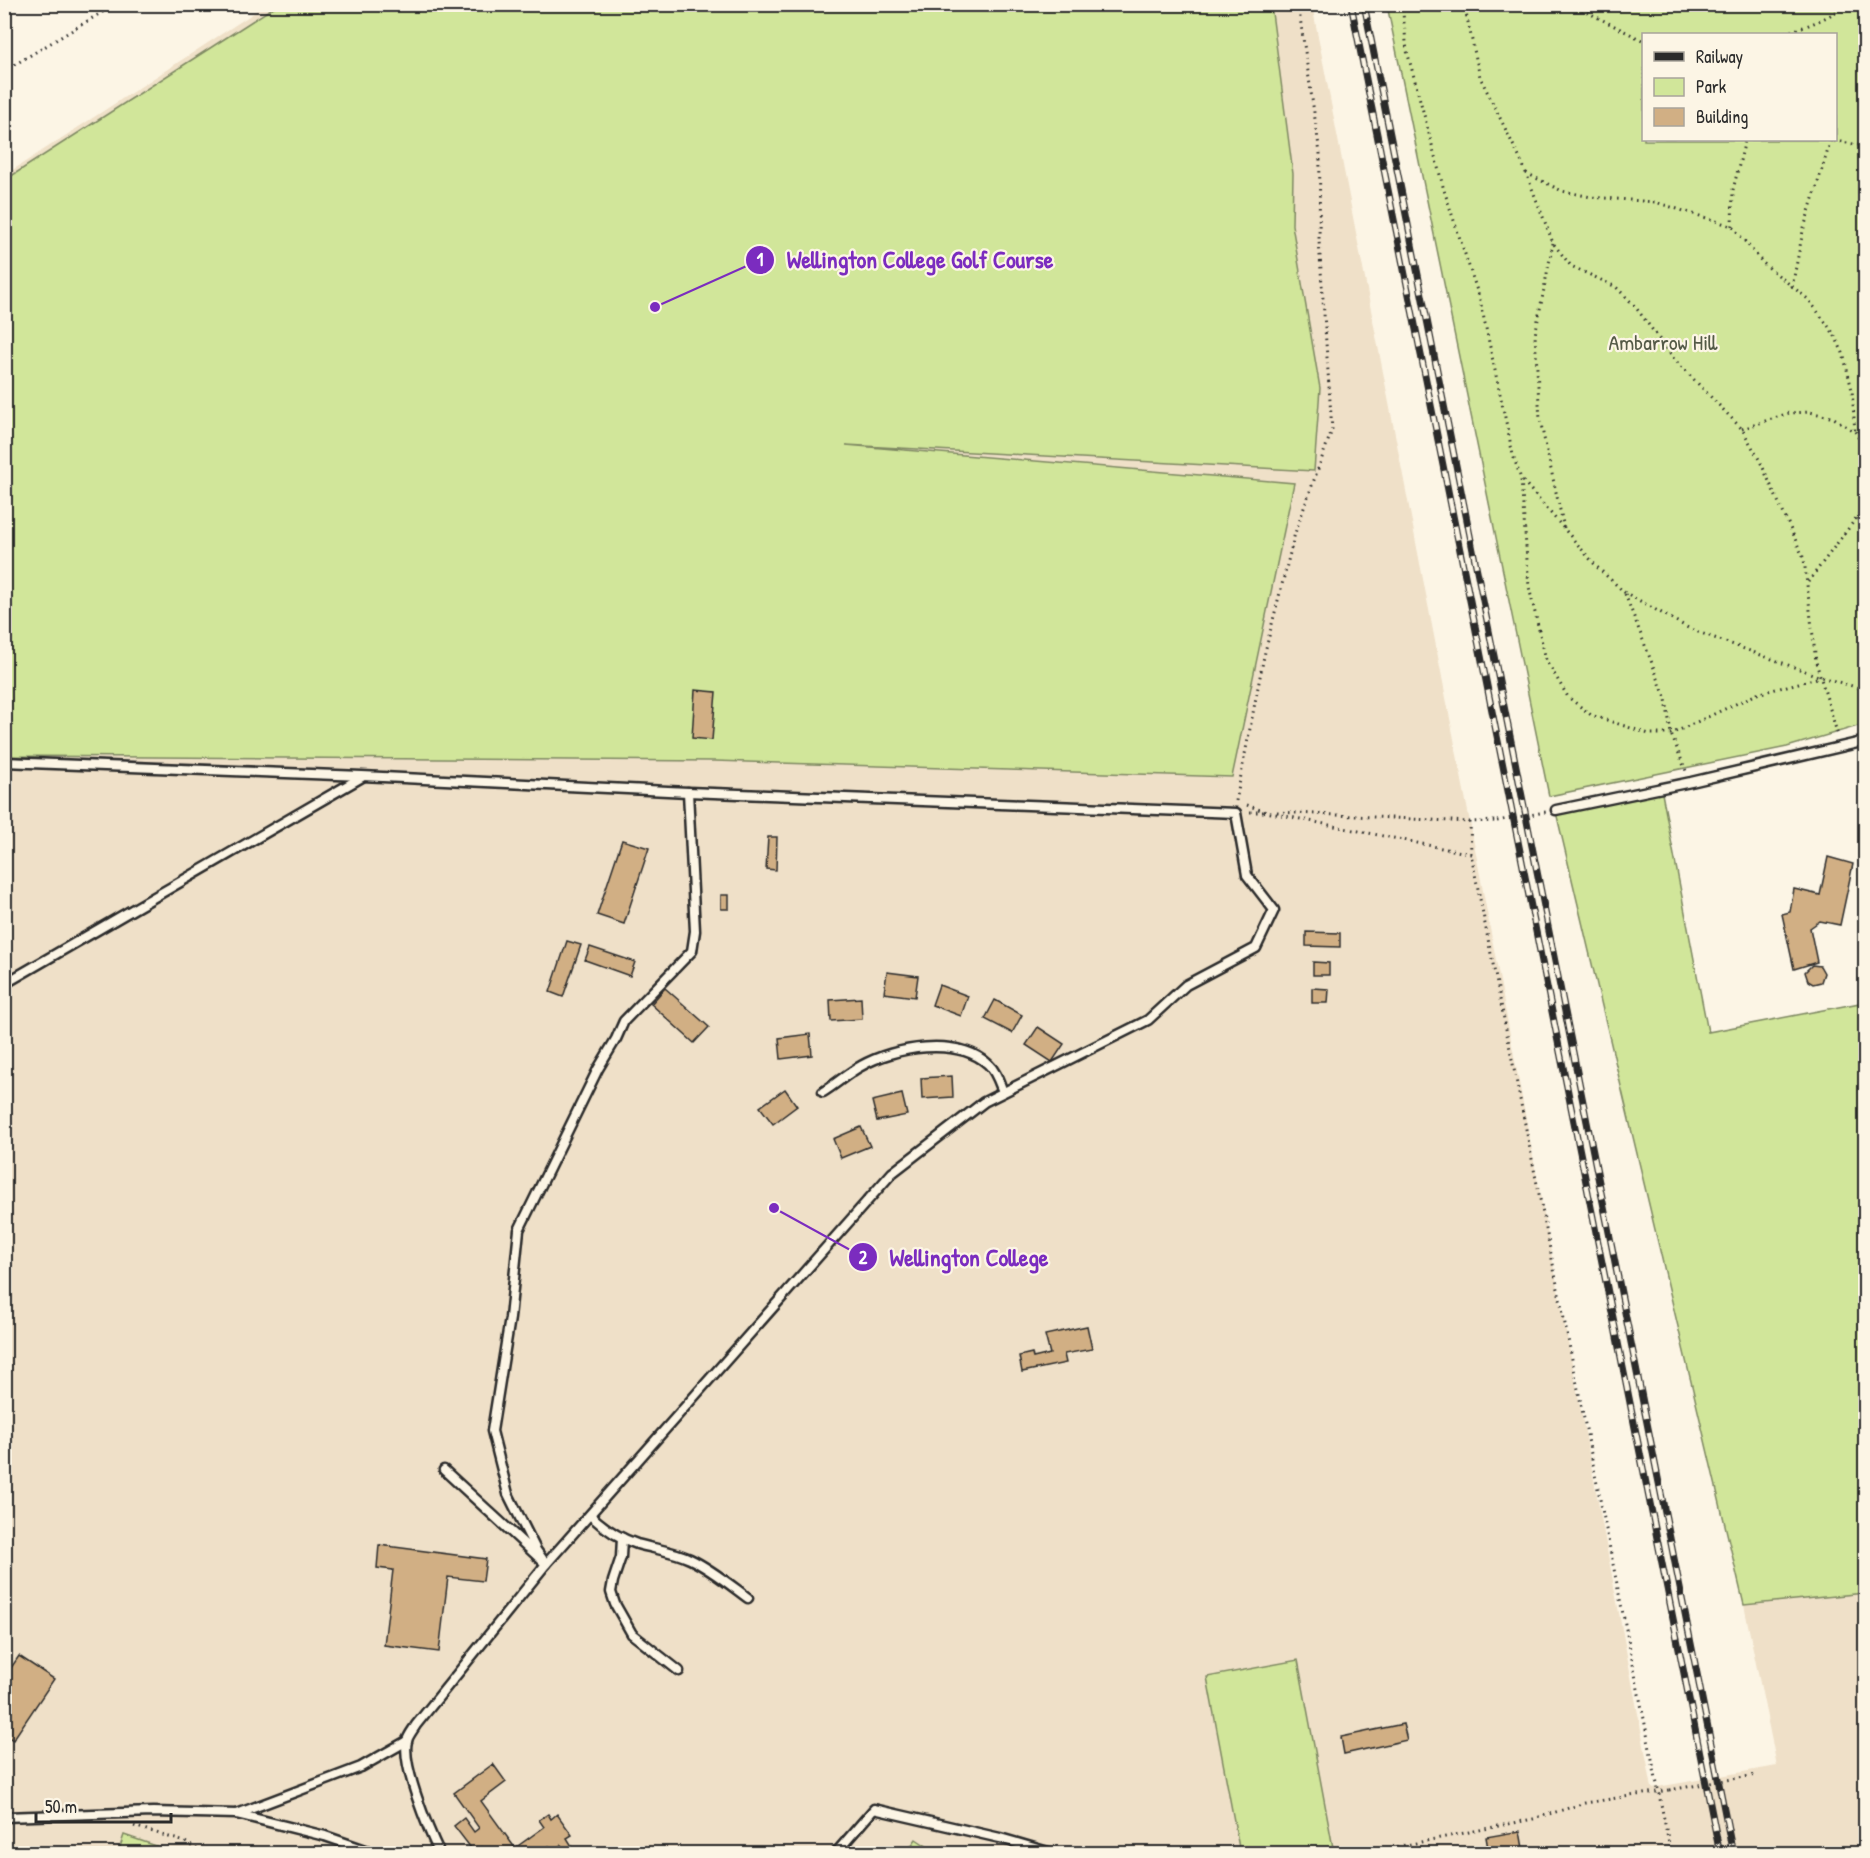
<svg xmlns="http://www.w3.org/2000/svg" width="1870" height="1858" font-family="'Patrick Hand',sans-serif">
  <rect width="100%" height="100%" fill="#fcf5e5"/>
  <filter id="ink" filterUnits="userSpaceOnUse"><feTurbulence type="fractalNoise" baseFrequency=".0167" numOctaves="2"/><feDisplacementMap in="SourceGraphic" scale="12" xChannelSelector="R" yChannelSelector="G"/><feConvolveMatrix kernelMatrix="1 2 1 2 8 2 1 2 1" color-interpolation-filters="sRGB"/></filter>
  <g filter="url(#ink)">
    <polygon fill="#efe0c8" points="266,5 1312,5 1470,822 1652,1788 1777,1766 1744,1605 1865,1593 1865,1853 5,1854 5,175"/>
    <g fill="#d1e69a" stroke="#7e8862" stroke-width="1.5" fill-rule="evenodd">
      <polygon points="277,5 1271,5 1293,174 1292,225 1320,388 1314,471 846,445 1294,483 1232,777 715,761 5,756 5,180"/>
      <path d="M1387 5H1865V724L1787 747 1549 796ZM1836 34V140H1644V34Z"/>
      <polygon points="1661,788 1708,1032 1865,1002 1865,1593 1744,1605 1556,812"/>
      <polygon points="1298,1660 1334,1853 1240,1853 1207,1677"/>
      <polygon points="124,1835 177,1853 118,1853"/>
      <polygon points="916,1839 937,1853 906,1853"/>
    </g>
    <g fill="#d1af84" stroke="#2b2b2b" stroke-width="1.5">
      <polygon points="695,690 716,692 712,740 692,738"/>
      <polygon points="768,837 777,837 776,870 766,869"/>
      <polygon points="622,840 649,848 624,924 597,915"/>
      <polygon points="1828,857 1853,864 1840,925 1820,921 1810,928 1817,962 1794,969 1782,914 1790,912 1794,889 1820,895"/>
      <rect x="721" y="895" width="8" height="14"/>
      <polygon points="1306,932 1340,933 1340,947 1306,946"/>
      <polygon points="567,941 581,945 563,997 550,992"/>
      <polygon points="590,947 635,962 630,976 585,960"/>
      <polygon points="1313,962 1329,963 1329,975 1313,975"/>
      <polygon points="1812,965 1820,966 1824,973 1821,982 1813,984 1808,981 1805,972"/>
      <polygon points="887,972 918,976 915,997 884,993"/>
      <polygon points="939,985 968,996 961,1016 932,1005"/>
      <polygon points="665,988 709,1027 694,1043 651,1004"/>
      <polygon points="1312,988 1329,989 1328,1003 1312,1003"/>
      <polygon points="861,998 862,1019 831,1021 830,1000"/>
      <polygon points="995,1000 1022,1015 1012,1033 985,1019"/>
      <polygon points="1038,1027 1064,1044 1052,1062 1026,1045"/>
      <polygon points="810,1034 812,1055 781,1059 779,1038"/>
      <polygon points="952,1076 953,1097 922,1099 921,1078"/>
      <polygon points="785,1089 797,1106 773,1124 760,1107"/>
      <polygon points="902,1094 907,1115 877,1121 872,1101"/>
      <polygon points="861,1127 870,1146 841,1158 833,1139"/>
      <polygon points="1087,1326 1092,1349 1064,1354 1066,1363 1022,1372 1019,1356 1032,1353 1033,1358 1050,1354 1045,1335"/>
      <polygon points="379,1545 486,1559 483,1581 448,1577 439,1652 384,1645 393,1570 377,1568"/>
      <polygon points="19,1656 54,1679 13,1740 4,1734 4,1678"/>
      <polygon points="1403,1724 1407,1740 1344,1754 1341,1737"/>
      <polygon points="493,1764 506,1782 481,1801 515,1848 544,1827 539,1820 548,1814 551,1819 557,1814 572,1835 567,1838 572,1846 565,1851 561,1845 552,1851 549,1846 543,1850 545,1854 486,1854 482,1847 474,1852 454,1826 464,1818 474,1832 479,1828 454,1793"/>
      <polygon points="1520,1831 1524,1854 1489,1854 1486,1837"/>
      <polygon points="55,1849 56,1854 35,1854 34,1852"/>
    </g>
    <g fill="none" stroke-linecap="round" stroke-linejoin="round">
      <g stroke="#2b2b2b" stroke-width="13">
        <g id="service">
          <path d="M4 762 362 776 688 792 1236 813 1247 875 1274 910 1256 948 1186 985 1148 1020 984 1102 892 1173 546 1564 416 1725C413 1730 408 1736 407 1741 401 1765 429 1831 440 1854"/>
          <polyline points="1556,810 1691,782 1866,741"/>
          <polyline points="4,984 362,777"/>
          <path d="M823 1092C836 1084 848 1073 861 1066 894 1047 957 1036 988 1064 996 1071 999 1082 1003 1092"/>
          <polyline points="444,1470 546,1564 536,1550 508,1494 492,1431 510,1318 519,1230 598,1069 616,1039 624,1021 692,951 695,931 688,792"/>
          <path d="M590 1515C604 1528 618 1538 637 1544 655 1549 673 1551 690 1559 711 1569 729 1584 748 1598"/>
          <polyline points="622,1538 621,1557 613,1581 611,1592 615,1604 632,1634 679,1671"/>
          <polyline points="237,1814 361,1767 407,1741"/>
          <polyline points="4,1817 153,1812 237,1814 325,1836 377,1854"/>
          <polyline points="835,1854 874,1809 1000,1838 1055,1854"/>
        </g>
      </g>
      <g stroke="#2b2b2b" stroke-width="3" stroke-dasharray="1.5 4.5" stroke-linecap="butt">
        <polyline points="98,4 105,12"/>
        <polyline points="1402,4 1407,51 1444,190 1480,300 1513,455 1521,479 1529,587 1546,660 1568,697 1591,715 1649,734 1671,734 1757,694 1821,677"/>
        <polyline points="1464,4 1480,77 1523,165 1553,243 1571,266 1616,287 1634,305 1674,359 1742,429 1760,461 1804,559 1816,662 1838,736"/>
        <polyline points="1571,4 1644,41"/>
        <path d="M1779 34C1805 28 1826 19 1849 4"/>
        <polyline points="4,71 116,4"/>
        <polyline points="1828,140 1866,146"/>
        <polyline points="1526,173 1562,191 1591,197 1655,202 1732,226 1763,263 1809,300 1834,334 1843,353 1852,390 1855,432"/>
        <polyline points="1732,226 1733,190 1745,140"/>
        <polyline points="1553,243 1535,335 1540,420 1564,528"/>
        <polyline points="1792,287 1803,231 1831,140"/>
        <polyline points="1742,429 1789,413 1810,412 1834,418 1855,432 1866,450"/>
        <polyline points="1523,481 1597,567 1624,592 1690,629 1821,677 1866,690"/>
        <polyline points="1808,582 1866,505"/>
        <polyline points="1625,594 1666,699 1671,734 1686,771"/>
        <polyline points="1236,801 1264,656 1295,533 1332,430 1319,241 1320,153 1298,4"/>
        <polyline points="1247,805 1266,812 1471,854"/>
        <polyline points="1250,812 1264,812"/>
        <polyline points="1277,812 1470,822 1497,821"/>
        <polyline points="1470,822 1471,854 1671,1854"/>
        <polyline points="134,1826 185,1842 205,1854"/>
        <polyline points="1362,1854 1533,1819 1585,1803 1669,1790"/>
      </g>
      <use href="#service" stroke="#fcf5e5" stroke-width="8"/>
      <g stroke="#2b2b2b" stroke-width="7">
        <g id="rail">
          <polyline points="1351,4 1720,1854"/>
          <polyline points="1364,4 1733,1854"/>
        </g>
      </g>
      <use href="#rail" stroke="#fcf5e5" stroke-width="4.5" stroke-dasharray="14" stroke-linecap="butt"/>
      <g stroke="#2b2b2b" stroke-width="3" stroke-dasharray="1.5 4.5" stroke-linecap="butt">
        <polyline points="1497,821 1556,810"/>
        <polyline points="1669,1790 1756,1775"/>
      </g>
    </g>
  </g>
  <g text-anchor="middle" dominant-baseline="central" stroke-width="4.5" stroke-linejoin="round" paint-order="stroke">
    <g font-size="22" fill="#545a47" stroke="#fcf5e5">
      <text x="1663" y="342">Ambarrow Hill</text>
    </g>
  </g>
  <path fill="none" stroke="#7b2cbf" stroke-width="2" d="M655 307L760 260M774 1208L863 1257"/>
  <g fill="#7b2cbf" stroke="#fcf5e5" stroke-width="2">
    <circle cx="655" cy="307" r="6"/>
    <circle cx="774" cy="1208" r="6"/>
    <circle cx="760" cy="260" r="15"/>
    <circle cx="863" cy="1257" r="15"/>
  </g>
  <g font-size="18" text-anchor="middle" font-weight="bold" fill="#fff">
    <text x="760" y="266">1</text>
    <text x="863" y="1264">2</text>
  </g>
  <g font-size="24" text-anchor="middle" font-weight="bold" fill="#7b2cbf" stroke="#fcf5e5" stroke-width="4.5" stroke-linejoin="round" paint-order="stroke">
    <text x="920" y="268">Wellington College Golf Course</text>
    <text x="969" y="1266">Wellington College</text>
  </g>
  <rect width="1870" height="1858" fill="none" stroke="#fcf5e5" stroke-width="24"/>
  <rect x="12" y="12" width="1846" height="1834" fill="none" stroke="#2b2b2b" stroke-width="2" filter="url(#ink)"/>
  <rect x="1642" y="33" width="195" height="108" fill="#fcf5e5" stroke="#a8a49b" stroke-width="1.5"/>
  <rect x="1654" y="52" width="30" height="9" fill="#2b2b2b" stroke="#a8a49b" stroke-width="1.5"/>
  <text x="1696" y="63" font-size="18" fill="#2b2b2b">Railway</text>
  <rect x="1654" y="78" width="30" height="18" fill="#d1e69a" stroke="#a8a49b" stroke-width="1.5"/>
  <text x="1696" y="93" font-size="18" fill="#2b2b2b">Park</text>
  <rect x="1654" y="108" width="30" height="18" fill="#d1af84" stroke="#a8a49b" stroke-width="1.5"/>
  <text x="1696" y="123" font-size="18" fill="#2b2b2b">Building</text>
  <path d="M36 1813v9h135v-9" fill="none" stroke="#2b2b2b" stroke-width="3"/>
  <text x="45" y="1813" font-size="18" fill="#2b2b2b" stroke="#fcf5e5" stroke-width="4.5" paint-order="stroke">50 m</text>
</svg>
